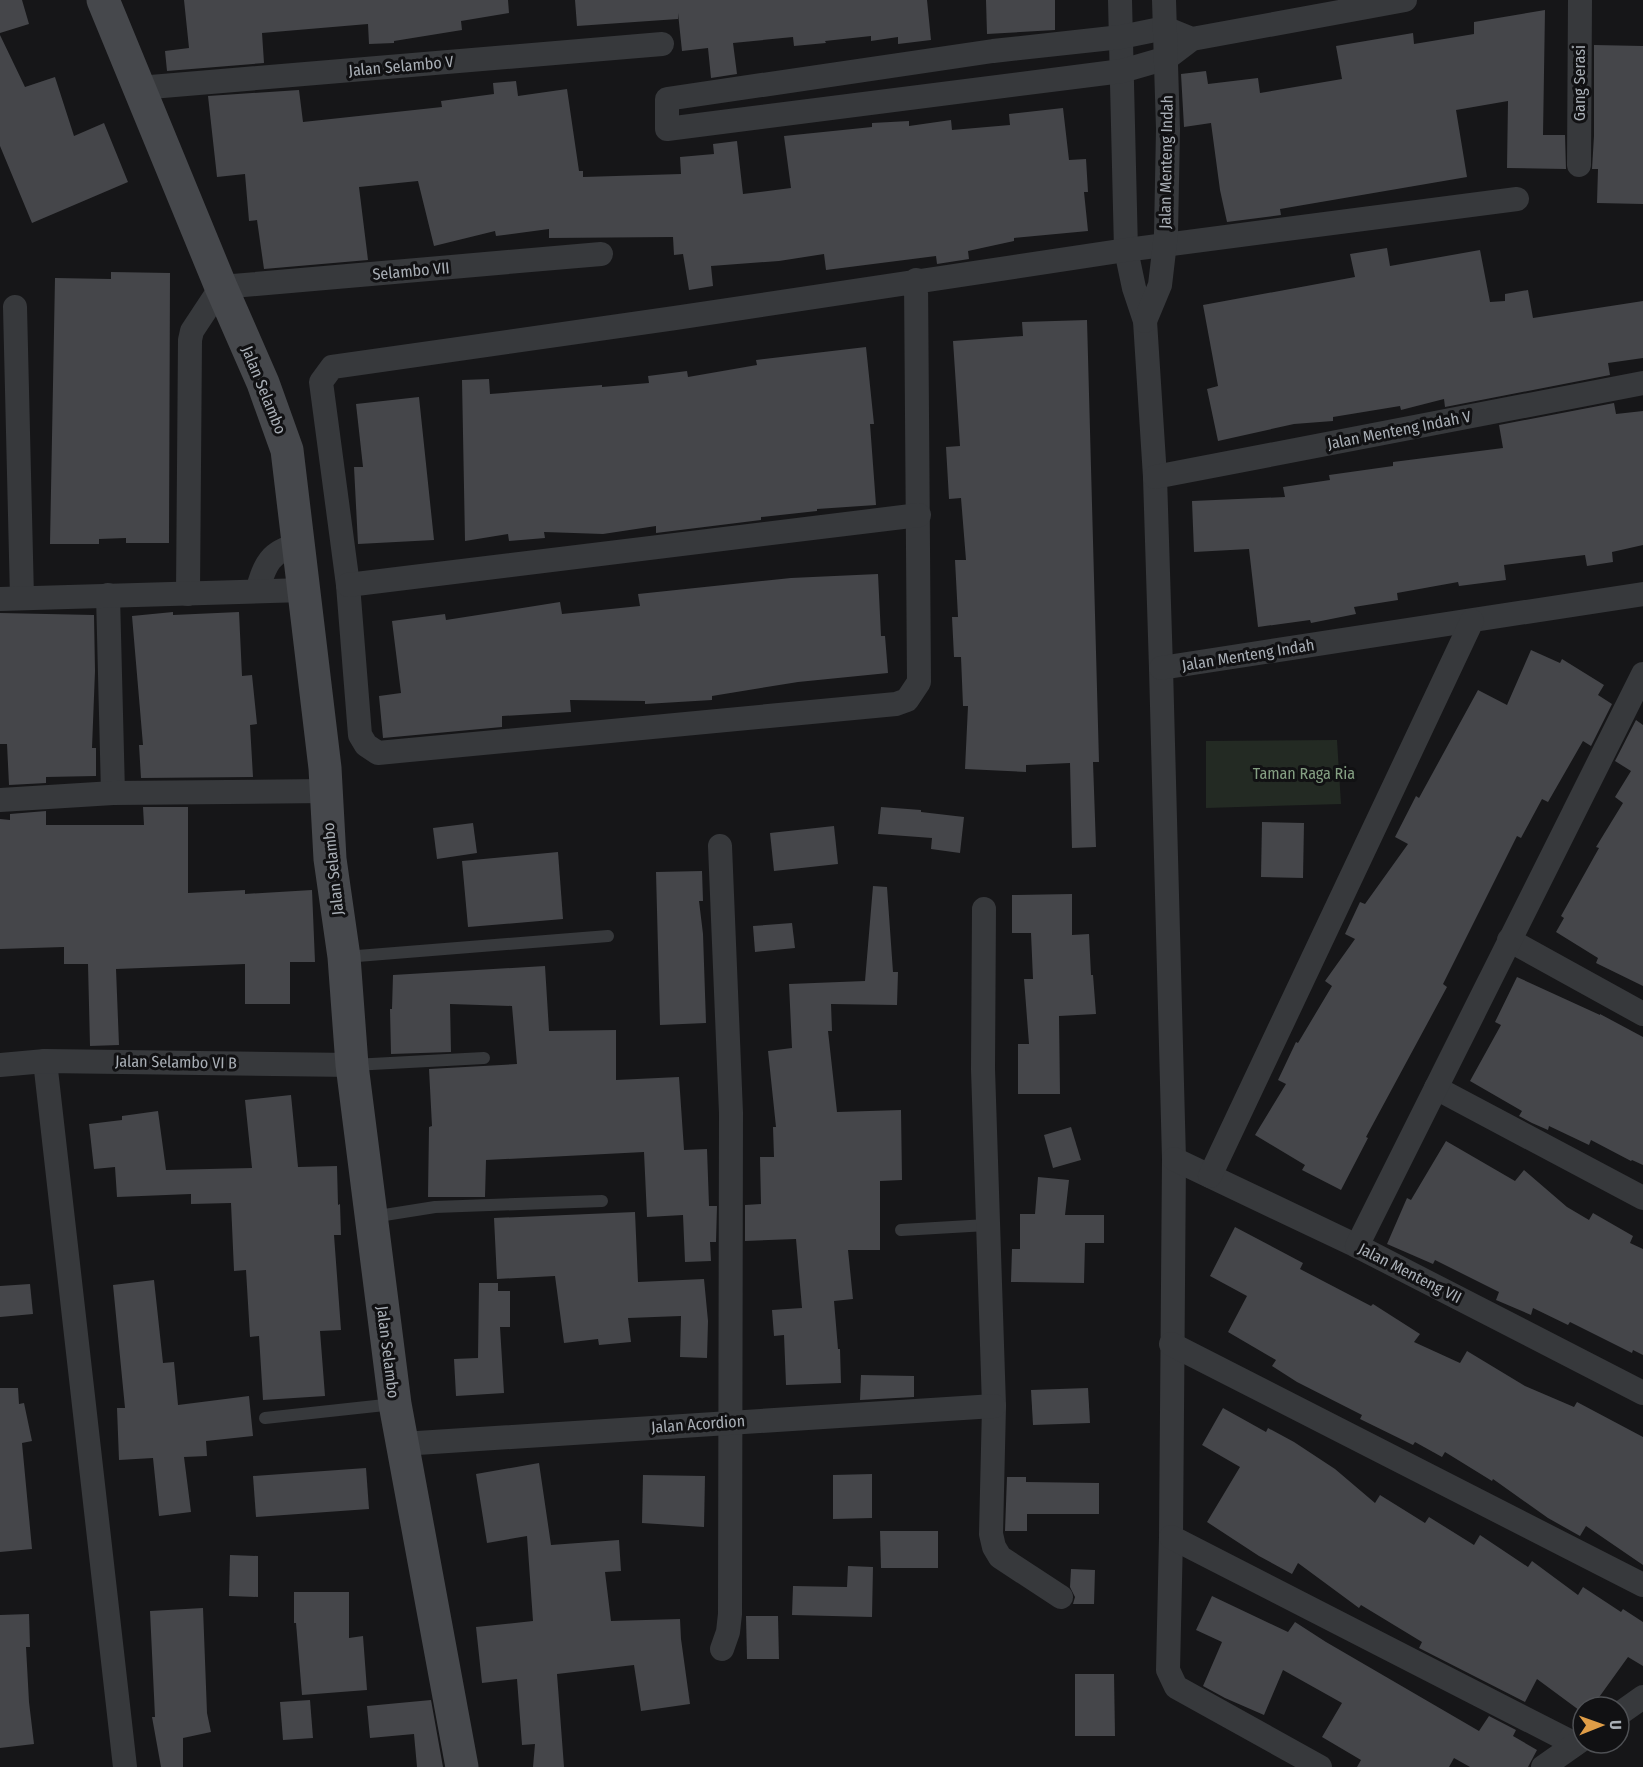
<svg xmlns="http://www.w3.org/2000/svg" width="1643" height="1767" font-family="'Fira Sans Condensed',sans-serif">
  <rect width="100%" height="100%" fill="#161618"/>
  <polygon fill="#232a23" points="1337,740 1341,804 1206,808 1206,741"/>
  <g fill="#45464a">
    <polygon points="0,0 22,0 29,24 0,33"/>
    <polygon points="184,0 508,0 509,13 461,21 462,30 394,41 394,43 369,44 368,24 262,33 264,63 167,71 165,51 189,48"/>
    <polygon points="575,0 927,0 931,40 898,44 898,37 871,41 871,36 825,41 826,43 794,46 793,37 733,43 737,74 711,78 708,48 682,51 678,13 678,19 577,26"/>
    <polygon points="986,0 1055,0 1055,30 987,34"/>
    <polygon points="1545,10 1543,135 1565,135 1566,169 1507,168 1508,101 1456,110 1467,177 1280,209 1281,215 1227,222 1220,190 1211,123 1184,127 1181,74 1206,71 1208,84 1258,78 1260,93 1342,79 1336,46 1413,33 1414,44 1474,34 1474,22"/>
    <polygon points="0,35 25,87 55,77 74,136 104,123 128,182 32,223 0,146"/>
    <polygon points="1594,45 1643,46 1643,204 1597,203 1598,169 1592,169 1594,136"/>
    <polygon points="516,81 518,96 567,89 579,171 583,171 583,177 681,174 680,157 714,154 713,144 737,141 743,194 791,188 784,136 872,127 872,123 909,121 909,126 951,120 952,130 1010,125 1009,114 1063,108 1069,160 1086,159 1088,192 1084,192 1088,231 1014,238 1014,241 968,251 969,259 937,264 936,256 826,270 824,254 779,261 711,266 713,286 689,290 683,254 674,255 673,237 549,238 549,229 496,236 495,231 434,246 418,181 359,187 368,260 264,269 257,220 249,221 245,174 217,177 208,96 299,90 303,122 442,107 441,101 494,94 493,83"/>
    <polygon points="1387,248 1390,266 1480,250 1490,302 1505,301 1505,294 1528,290 1533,318 1643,301 1643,358 1608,363 1610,375 1445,407 1444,399 1401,410 1400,406 1333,417 1333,421 1294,424 1218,441 1207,389 1218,386 1203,305 1355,277 1350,254"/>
    <polygon points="111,272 170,273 169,543 126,543 126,538 99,539 99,544 50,544 55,278 111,279"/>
    <polygon points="1087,320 1099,762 1093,762 1096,847 1072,848 1070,763 1026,765 1026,772 965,769 968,706 963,706 961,657 954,657 952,617 958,617 955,560 966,560 961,498 949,499 946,447 960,446 953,341 1023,336 1022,322"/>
    <polygon points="866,347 874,424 870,424 876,505 817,509 817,511 761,517 761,520 656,533 656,526 603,534 544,532 545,538 509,541 508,534 465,541 462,380 489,379 490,394 602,385 602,387 649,383 648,376 687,371 688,377 757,365 756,360"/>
    <polygon points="419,397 434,540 358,544 354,467 363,467 356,404"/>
    <polygon points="1614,403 1616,414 1643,411 1643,545 1612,552 1613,562 1587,566 1585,555 1504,565 1506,580 1459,586 1458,582 1397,593 1398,600 1354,607 1356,614 1311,623 1310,620 1258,627 1249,549 1194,552 1192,501 1285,497 1283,487 1330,480 1329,475 1393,466 1393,462 1503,448 1499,425"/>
    <polygon points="878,574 881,636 885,636 888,673 798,682 712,696 712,700 645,704 645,701 570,700 571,712 502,716 502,727 383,738 379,696 401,693 392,621 445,614 446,620 560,602 562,614 640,606 638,594 791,578"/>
    <polygon points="173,612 173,615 239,612 242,676 252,675 257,724 250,725 253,777 141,778 139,745 143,745 132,616"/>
    <polygon points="0,613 94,615 95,671 92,748 96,748 96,776 46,777 46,783 9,785 7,744 0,744"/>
    <polygon points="1531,650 1560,663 1562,659 1604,685 1598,695 1612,704 1591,746 1583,741 1548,802 1542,799 1521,838 1517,836 1443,984 1447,987 1366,1137 1368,1138 1341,1190 1302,1170 1305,1165 1255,1135 1286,1084 1278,1080 1296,1042 1298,1043 1332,986 1325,981 1355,939 1345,934 1360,902 1365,904 1408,844 1395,837 1416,796 1419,798 1478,690 1507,705"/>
    <polygon points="1636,720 1643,725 1643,986 1596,963 1598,958 1556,932 1564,918 1561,916 1599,848 1596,847 1623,803 1615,797 1631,771 1615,761"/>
    <polygon points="143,807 188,807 188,893 245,890 245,894 312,890 315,962 290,962 290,1004 245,1004 245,964 116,969 119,1045 90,1046 88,964 64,964 64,947 0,949 0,819 10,820 10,814 46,811 46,825 144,825"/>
    <polygon points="881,807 921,810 921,812 964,817 960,853 931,849 932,838 878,834"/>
    <polygon points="1262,822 1304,823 1303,878 1261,877"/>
    <polygon points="473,823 477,853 437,859 433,828"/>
    <polygon points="834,826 838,864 774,871 770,833"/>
    <polygon points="558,852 563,919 468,927 462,861"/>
    <polygon points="702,871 703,901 699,901 703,934 706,1023 660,1025 656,872"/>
    <polygon points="873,886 887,887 893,972 898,972 897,1005 831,1004 832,1031 828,1031 837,1112 901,1110 902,1180 880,1181 880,1250 848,1250 853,1299 834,1301 838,1349 840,1349 841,1383 786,1385 784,1335 774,1336 772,1310 802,1308 796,1239 745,1241 745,1205 761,1204 760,1157 774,1157 773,1127 776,1127 768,1051 792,1048 789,984 865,981"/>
    <polygon points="1072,894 1072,935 1089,934 1091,975 1093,975 1096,1014 1059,1016 1060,1094 1018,1094 1018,1044 1029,1044 1024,979 1033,979 1031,933 1012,933 1012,895"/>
    <polygon points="792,923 795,948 755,952 753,926"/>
    <polygon points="545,966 549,1031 616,1030 616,1080 679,1077 684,1150 707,1149 709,1206 717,1206 716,1242 710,1242 711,1261 685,1262 683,1215 647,1217 644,1152 486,1160 485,1197 428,1197 429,1127 432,1126 429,1069 517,1064 512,1006 450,1004 451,1052 391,1054 390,1009 392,1009 393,975"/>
    <polygon points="1517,977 1600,1015 1600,1014 1643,1037 1643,1165 1632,1160 1631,1161 1591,1140 1589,1145 1549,1126 1548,1130 1532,1123 1519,1116 1522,1111 1470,1081 1501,1025 1495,1022"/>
    <polygon points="291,1095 298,1167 337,1166 338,1205 340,1204 341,1235 334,1235 341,1330 320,1331 325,1396 263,1400 259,1336 250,1337 246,1270 234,1271 231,1203 191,1204 191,1194 117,1197 115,1167 94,1169 89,1124 122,1120 122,1116 158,1111 166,1170 252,1168 245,1100"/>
    <polygon points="1071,1127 1081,1160 1053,1168 1044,1135"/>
    <polygon points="1446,1141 1515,1181 1524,1170 1567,1207 1589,1220 1593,1213 1633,1236 1630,1243 1643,1249 1643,1355 1633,1350 1632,1353 1570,1322 1568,1325 1533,1308 1531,1315 1496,1300 1499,1292 1435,1260 1433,1264 1387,1244 1407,1198 1411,1200"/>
    <polygon points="1038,1177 1069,1180 1065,1215 1104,1215 1104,1243 1085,1243 1084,1283 1011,1282 1012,1249 1020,1249 1020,1214 1035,1214"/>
    <polygon points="635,1212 638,1282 704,1279 708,1321 707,1358 680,1357 681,1316 628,1318 631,1342 599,1345 598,1339 564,1343 555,1276 497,1279 494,1218"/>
    <polygon points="1235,1227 1303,1263 1300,1269 1371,1306 1373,1304 1420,1334 1414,1342 1460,1363 1467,1351 1525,1386 1574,1407 1577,1402 1643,1437 1643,1565 1586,1526 1580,1536 1548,1518 1493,1479 1492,1481 1445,1452 1442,1457 1415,1442 1413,1445 1360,1419 1362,1415 1297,1382 1272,1366 1276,1360 1228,1332 1247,1296 1210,1276"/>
    <polygon points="154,1280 163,1363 174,1362 178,1405 249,1396 253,1436 206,1441 207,1456 184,1457 191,1512 159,1516 153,1458 119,1460 117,1408 125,1408 113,1285"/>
    <polygon points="479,1283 498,1283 498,1291 510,1291 510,1327 500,1327 504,1393 456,1396 454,1359 478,1358"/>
    <polygon points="30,1284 33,1314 0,1317 0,1286"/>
    <polygon points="861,1375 914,1376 914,1397 860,1400"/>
    <polygon points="0,1388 18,1388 19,1404 24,1403 32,1441 22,1443 32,1549 0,1552"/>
    <polygon points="1088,1388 1090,1423 1033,1425 1031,1390"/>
    <polygon points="1223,1408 1266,1432 1268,1428 1294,1442 1335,1469 1375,1503 1380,1495 1425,1523 1429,1517 1474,1545 1480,1535 1528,1567 1532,1561 1578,1595 1583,1587 1621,1612 1623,1609 1643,1622 1643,1666 1628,1657 1592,1707 1583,1707 1583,1713 1537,1679 1525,1702 1419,1648 1422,1642 1361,1605 1359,1608 1298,1563 1292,1574 1259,1556 1207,1522 1240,1467 1202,1445"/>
    <polygon points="539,1463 551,1545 619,1540 621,1571 605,1572 611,1621 680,1619 681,1639 690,1704 641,1711 634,1665 557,1674 564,1767 533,1767 535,1744 522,1745 517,1679 482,1683 476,1627 533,1621 527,1536 487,1543 476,1474"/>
    <polygon points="366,1468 369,1509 256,1517 253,1476"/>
    <polygon points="872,1474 872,1518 833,1519 833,1475"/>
    <polygon points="643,1475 705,1476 704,1527 642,1523"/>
    <polygon points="1007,1477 1026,1477 1026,1482 1099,1483 1099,1514 1027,1514 1027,1531 1005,1531"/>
    <polygon points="880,1531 938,1531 938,1568 881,1568"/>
    <polygon points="230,1555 258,1556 258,1597 229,1596"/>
    <polygon points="848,1566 873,1567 872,1617 792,1615 793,1586 847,1587"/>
    <polygon points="1071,1569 1095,1570 1094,1604 1073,1604 1075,1597 1070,1587"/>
    <polygon points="294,1592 349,1592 349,1638 363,1636 367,1690 302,1695 296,1623 294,1623"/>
    <polygon points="1212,1596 1288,1632 1295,1622 1326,1642 1479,1731 1489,1716 1516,1730 1513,1736 1537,1750 1528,1767 1470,1767 1454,1758 1449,1767 1357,1767 1361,1760 1322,1737 1342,1703 1283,1670 1264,1715 1225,1698 1203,1686 1222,1642 1196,1630"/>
    <polygon points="203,1608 207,1713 211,1732 183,1738 183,1767 161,1767 152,1717 155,1717 150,1611"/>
    <polygon points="29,1614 30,1647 26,1647 29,1702 34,1744 0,1748 0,1615"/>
    <polygon points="746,1616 778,1616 779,1659 747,1659"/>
    <polygon points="1075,1674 1114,1674 1115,1736 1075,1736"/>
    <polygon points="310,1700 313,1738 283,1740 280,1702"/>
    <polygon points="431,1700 443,1767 417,1767 414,1734 370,1738 367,1706"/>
  </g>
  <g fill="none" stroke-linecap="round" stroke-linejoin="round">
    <g stroke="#37393c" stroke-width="12">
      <polyline points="345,957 608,936"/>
      <polyline points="353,1065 484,1058"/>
      <polyline points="372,1217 435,1207 602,1201"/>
      <polyline points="901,1230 987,1225"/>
      <polyline points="265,1418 394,1404"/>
    </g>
    <g stroke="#37393c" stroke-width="24">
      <polyline points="1120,0 1126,250 1134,288 1145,321 1155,477 1161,668 1174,1159 1171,1537 1168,1670 1176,1687 1320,1767"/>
      <polyline points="1192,39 1165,28 1121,37 993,51 667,99 667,129 1122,71 1167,58 1192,39 1405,0"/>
      <polyline points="139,88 662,44"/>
      <polyline points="1579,165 1580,0"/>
      <polyline points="916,280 919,682 907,700 896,704 378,753 366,745 360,735 348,585 321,382 332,367 675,318 1126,250 1517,199"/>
      <polyline points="15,307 22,598"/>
      <polyline points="1145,321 1160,285 1166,234 1168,129 1164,0"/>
      <polyline points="1155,477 1643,383"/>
      <polyline points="348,585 919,515"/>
      <path d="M257 591C265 565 269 551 299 545"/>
      <polyline points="188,594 190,340 192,331 221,287 601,254"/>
      <polyline points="108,595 113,793"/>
      <polyline points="0,599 304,590"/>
      <polyline points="1161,668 1643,594"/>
      <polyline points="0,800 113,793 326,791"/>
      <polyline points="720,846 731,1113 730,1614 728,1632 722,1649"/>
      <polyline points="984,909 983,1069 994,1406 991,1534 994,1547 1000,1557 1061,1597"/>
      <polyline points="1509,940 1643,1014"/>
      <polyline points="45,1061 125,1767"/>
      <polyline points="0,1065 45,1061 352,1065"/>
      <polyline points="1436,1088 1643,1198"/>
      <polyline points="1174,1159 1357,1246 1643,1393"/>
      <polyline points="1210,1176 1472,621"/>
      <polyline points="1357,1246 1643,674"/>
      <polyline points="1171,1344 1643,1585"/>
      <polyline points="402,1444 994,1406"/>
      <polyline points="1171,1537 1575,1744"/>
      <polyline points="1619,1714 1643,1697"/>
      <polyline points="1543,1767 1583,1739"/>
    </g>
    <polyline stroke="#46484c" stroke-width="33" points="103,0 221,287 263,383 287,450 325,768 330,859 344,957 352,1065 395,1404 462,1767"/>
  </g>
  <g text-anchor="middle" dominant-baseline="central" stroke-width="6" stroke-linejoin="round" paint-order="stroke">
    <g font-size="16" fill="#a9afb6" stroke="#111113">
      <text transform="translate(401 66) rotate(-5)">Jalan Selambo V</text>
      <text transform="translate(1579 83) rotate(-90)">Gang Serasi</text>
      <text transform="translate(1166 162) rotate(-89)">Jalan Menteng Indah</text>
      <text transform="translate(411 271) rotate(-5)">Selambo VII</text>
      <text transform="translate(264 390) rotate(68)">Jalan Selambo</text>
      <text transform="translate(1399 430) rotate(-11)">Jalan Menteng Indah V</text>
      <text transform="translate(1248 655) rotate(-9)">Jalan Menteng Indah</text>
      <text transform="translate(333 869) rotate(-96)">Jalan Selambo</text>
      <text transform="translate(176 1062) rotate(1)">Jalan Selambo VI B</text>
      <text transform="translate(1410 1273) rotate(27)">Jalan Menteng VII</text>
      <text transform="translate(388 1352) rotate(83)">Jalan Selambo</text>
      <text transform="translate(698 1424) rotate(-4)">Jalan Acordion</text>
    </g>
    <g font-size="16" fill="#849f82" stroke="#111113">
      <text x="1304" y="773">Taman Raga Ria</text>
    </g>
  </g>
  <g transform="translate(1601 1725) rotate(89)"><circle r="28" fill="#111113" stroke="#4e5054" stroke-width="1.5"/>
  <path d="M0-4.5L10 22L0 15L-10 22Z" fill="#df9d47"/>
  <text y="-9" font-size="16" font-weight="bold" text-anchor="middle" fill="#a9afb6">U</text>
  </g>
</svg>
